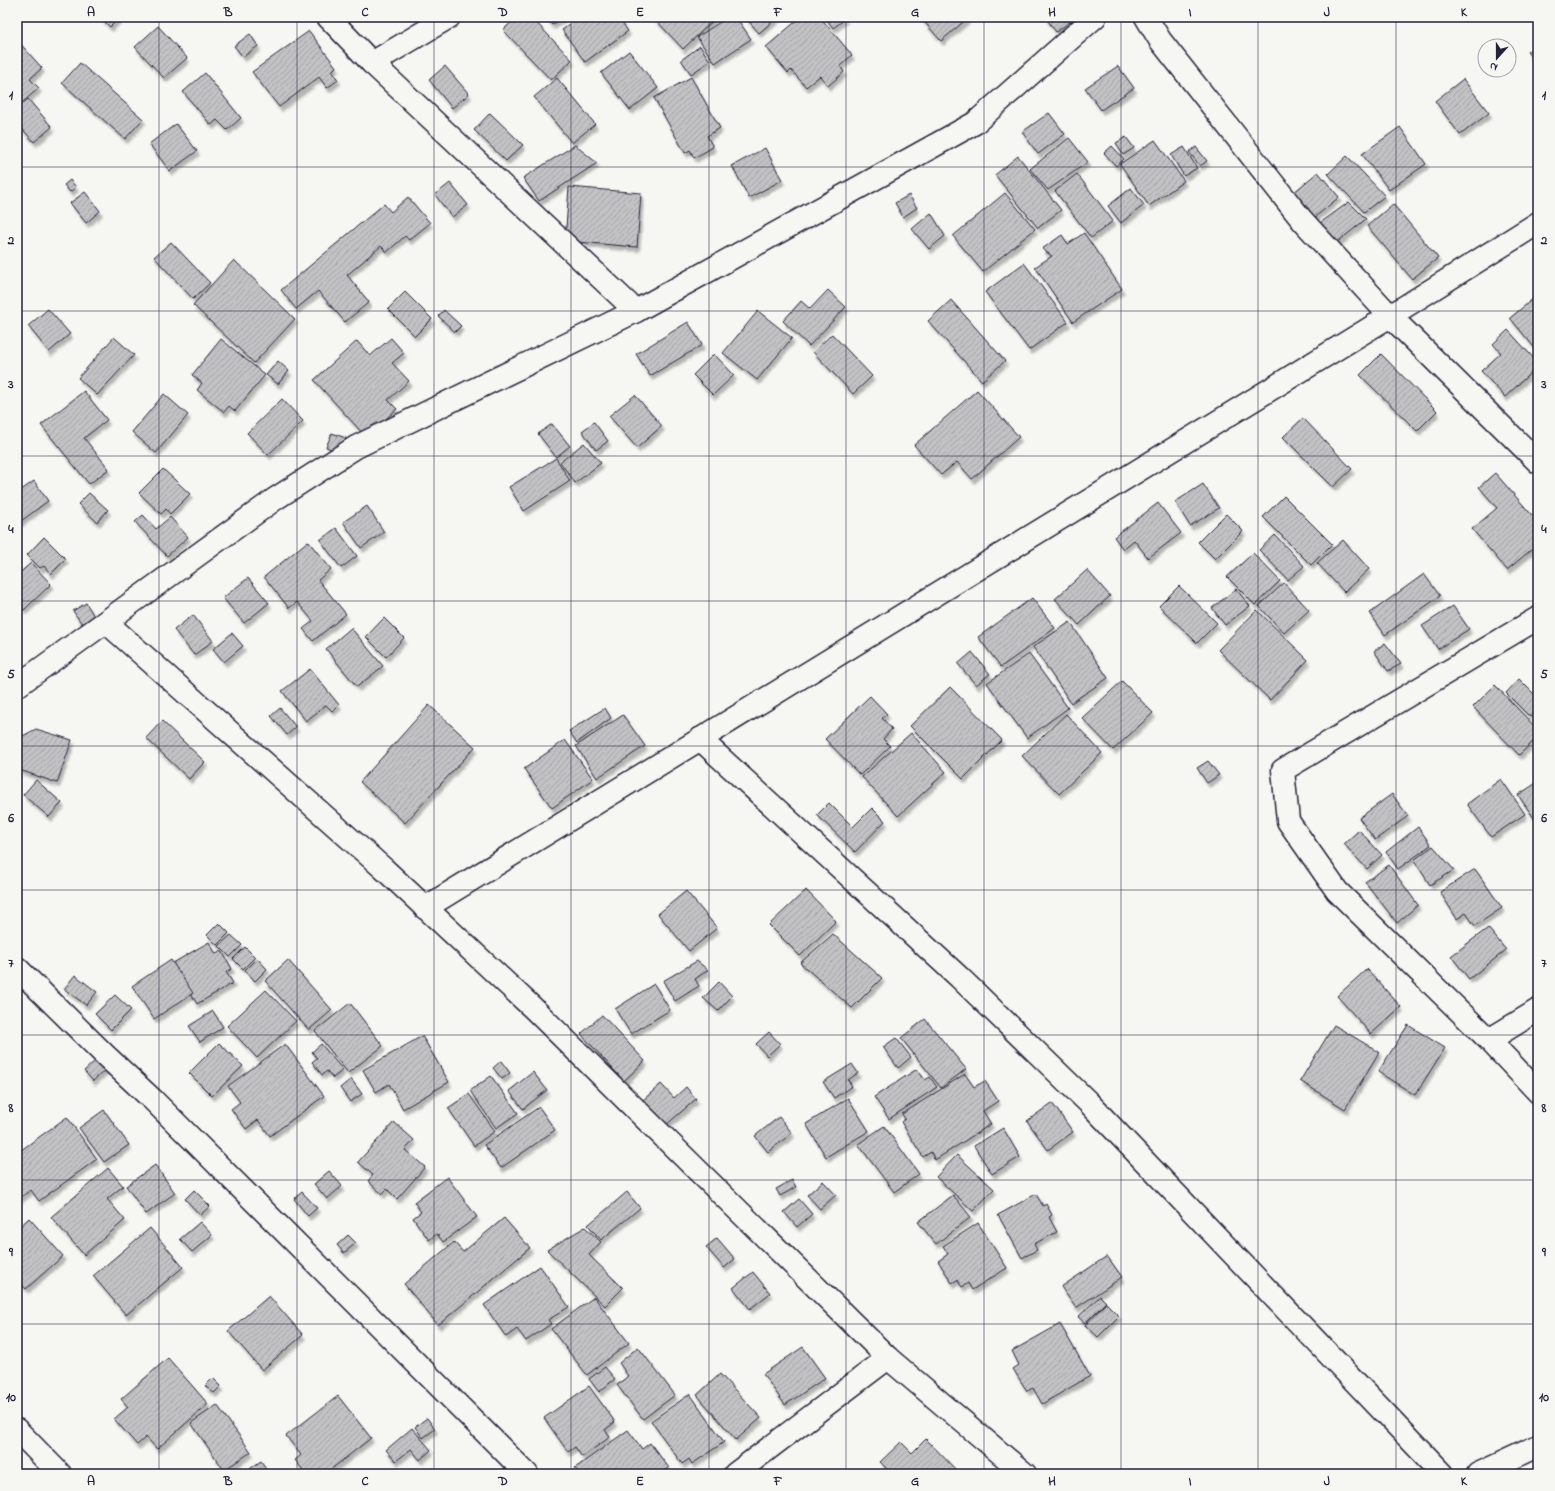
<svg xmlns="http://www.w3.org/2000/svg" width="1555" height="1491" font-family="'Indie Flower',sans-serif">
  <defs>
    <pattern id="building-hatch" width="6" height="6" patternUnits="userSpaceOnUse"><rect width="6" height="6" fill="#c2c2c4"/><path d="M-1 1l2-2M0 6l6-6M5 7l2-2" fill="none" stroke="#a6a6a9"/></pattern>
    <filter id="shadow"><feDropShadow dx="2.5" dy="4.5" stdDeviation="1" flood-color="#0004"/></filter>
  </defs>
  <rect width="100%" height="100%" fill="#f6f6f2"/>
  <filter id="ink" filterUnits="userSpaceOnUse"><feTurbulence type="fractalNoise" baseFrequency=".025" numOctaves="2"/><feDisplacementMap in="SourceGraphic" scale="8" xChannelSelector="R" yChannelSelector="G"/><feConvolveMatrix kernelMatrix="1 2 1 2 8 2 1 2 1" color-interpolation-filters="sRGB"/></filter>
  <g filter="url(#ink)">
    <g fill="url(#building-hatch)" stroke="#22223b" filter="url(#shadow)">
      <polygon points="100,17 120,17 110,27"/>
      <polygon points="517,17 531,17 572,60 551,80 503,30"/>
      <polygon points="546,17 564,17 552,25"/>
      <polygon points="579,17 618,17 628,31 585,62 562,30"/>
      <polygon points="653,17 717,17 683,49"/>
      <polygon points="728,17 736,17 751,39 715,63 697,37"/>
      <polygon points="745,17 778,17 759,33"/>
      <polygon points="801,17 820,17 852,55 840,66 844,72 828,86 820,76 806,87 791,70 788,73 766,47"/>
      <polygon points="825,17 843,17 845,19 833,28"/>
      <polygon points="920,17 969,17 941,41"/>
      <polygon points="1045,17 1076,17 1056,32"/>
      <polygon points="158,26 187,58 164,78 135,47"/>
      <polygon points="309,31 336,67 332,71 338,80 327,88 319,77 279,107 252,72"/>
      <polygon points="250,34 258,46 243,57 234,46"/>
      <polygon points="17,40 42,68 30,79 39,88 17,107"/>
      <polygon points="1538,44 1538,65 1527,52"/>
      <polygon points="700,46 710,61 691,74 681,60"/>
      <polygon points="629,51 658,88 630,110 601,73"/>
      <polygon points="80,63 143,119 125,139 62,83"/>
      <polygon points="445,66 469,94 452,108 429,80"/>
      <polygon points="1118,66 1134,88 1101,110 1085,88"/>
      <polygon points="205,73 241,118 227,130 217,120 211,125 183,92"/>
      <polygon points="691,77 720,128 707,136 713,147 694,158 690,150 685,153 654,98"/>
      <polygon points="557,78 595,124 572,143 534,97"/>
      <polygon points="1463,79 1489,113 1460,135 1435,101"/>
      <polygon points="28,99 52,127 34,142 17,123 17,109"/>
      <polygon points="490,113 523,145 506,161 474,130"/>
      <polygon points="1049,113 1065,134 1038,154 1022,132"/>
      <polygon points="176,124 197,151 170,171 149,144"/>
      <polygon points="1400,127 1426,164 1389,190 1362,154"/>
      <polygon points="1126,137 1134,148 1123,155 1116,143"/>
      <polygon points="1069,138 1088,162 1048,190 1030,169"/>
      <polygon points="1155,140 1184,181 1149,206 1120,164"/>
      <polygon points="575,145 597,163 539,201 523,178"/>
      <polygon points="1112,146 1124,159 1116,166 1104,153"/>
      <polygon points="1184,147 1197,168 1184,176 1171,155"/>
      <polygon points="1196,147 1207,161 1200,166 1189,152"/>
      <polygon points="765,148 782,180 749,198 732,166"/>
      <polygon points="1018,156 1061,210 1038,228 995,175"/>
      <polygon points="1347,156 1385,196 1364,212 1328,174"/>
      <polygon points="1318,172 1339,197 1314,218 1293,193"/>
      <polygon points="1077,174 1113,221 1091,238 1055,191"/>
      <polygon points="70,180 76,187 70,192 64,185"/>
      <polygon points="450,183 468,205 452,217 435,195"/>
      <polygon points="569,187 641,193 637,247 565,241"/>
      <polygon points="1131,188 1144,205 1121,223 1108,206"/>
      <polygon points="85,192 100,211 86,223 70,203"/>
      <polygon points="1005,193 1035,229 983,272 953,236"/>
      <polygon points="909,195 917,208 903,217 895,203"/>
      <polygon points="408,197 430,223 409,240 405,236 387,252 381,246 347,275 369,302 345,322 318,291 296,309 281,290 384,204 391,212"/>
      <polygon points="1349,202 1366,219 1335,244 1320,223"/>
      <polygon points="1393,204 1438,258 1412,279 1367,226"/>
      <polygon points="931,213 945,236 929,249 912,229"/>
      <polygon points="1084,233 1122,289 1073,322 1035,267 1052,256 1042,249 1062,235 1068,244"/>
      <polygon points="171,242 210,283 193,299 154,257"/>
      <polygon points="234,260 295,319 254,363 193,305"/>
      <polygon points="1024,263 1068,322 1029,350 985,292"/>
      <polygon points="828,290 846,307 809,346 783,321 801,301 810,309"/>
      <polygon points="405,292 432,319 415,336 388,309"/>
      <polygon points="1534,298 1538,302 1538,352 1510,318"/>
      <polygon points="951,300 1005,361 982,381 928,321"/>
      <polygon points="48,309 70,334 49,352 28,326"/>
      <polygon points="444,310 461,326 455,332 438,316"/>
      <polygon points="758,311 792,338 757,380 723,353"/>
      <polygon points="688,322 702,345 650,376 636,354"/>
      <polygon points="1508,330 1538,363 1538,366 1505,397 1481,371 1501,353 1493,344"/>
      <polygon points="832,334 872,376 853,394 813,352"/>
      <polygon points="114,337 134,355 97,395 78,378"/>
      <polygon points="391,338 404,353 392,363 409,381 388,400 397,409 366,437 314,380 357,341 370,356"/>
      <polygon points="221,339 265,375 235,411 229,406 224,412 197,390 202,383 192,375"/>
      <polygon points="714,354 734,375 713,395 693,375"/>
      <polygon points="1381,354 1437,411 1417,431 1360,375"/>
      <polygon points="278,361 289,371 278,384 266,375"/>
      <polygon points="977,390 1019,437 972,479 957,462 941,475 914,445"/>
      <polygon points="84,391 107,420 84,438 109,469 89,484 41,425"/>
      <polygon points="164,394 188,415 156,453 132,432"/>
      <polygon points="635,395 662,426 637,448 609,416"/>
      <polygon points="282,399 303,421 268,455 247,433"/>
      <polygon points="1303,418 1352,469 1333,487 1283,437"/>
      <polygon points="594,422 608,441 596,450 582,431"/>
      <polygon points="552,424 570,446 556,457 538,434"/>
      <polygon points="332,433 346,438 341,453 326,447"/>
      <polygon points="584,443 601,463 575,483 560,462"/>
      <polygon points="556,458 570,481 524,511 509,487"/>
      <polygon points="163,469 190,494 170,514 166,509 161,514 139,493"/>
      <polygon points="1495,473 1538,522 1538,544 1507,570 1472,529 1497,508 1479,487"/>
      <polygon points="34,481 48,501 17,524 17,493"/>
      <polygon points="1203,484 1219,508 1190,526 1175,502"/>
      <polygon points="89,493 108,510 97,522 78,504"/>
      <polygon points="1284,496 1332,544 1311,565 1263,517"/>
      <polygon points="1158,503 1181,533 1148,558 1134,540 1123,549 1114,537"/>
      <polygon points="367,506 384,532 361,548 343,522"/>
      <polygon points="1226,514 1243,531 1215,559 1198,542"/>
      <polygon points="143,515 156,529 170,517 188,537 167,556 135,522"/>
      <polygon points="336,528 357,556 341,568 320,540"/>
      <polygon points="1275,535 1304,566 1288,580 1259,550"/>
      <polygon points="44,537 66,559 51,574 44,566 40,568 27,555"/>
      <polygon points="1343,540 1369,569 1344,592 1317,563"/>
      <polygon points="308,541 331,569 318,580 346,614 313,641 303,629 313,621 297,602 289,608 264,577"/>
      <polygon points="1253,553 1280,581 1255,605 1227,577"/>
      <polygon points="31,563 51,584 24,610 17,602 17,575"/>
      <polygon points="1087,570 1110,596 1079,625 1055,599"/>
      <polygon points="1424,574 1440,596 1385,635 1370,613"/>
      <polygon points="248,578 269,603 244,623 223,598"/>
      <polygon points="1284,583 1309,610 1284,633 1259,606"/>
      <polygon points="1179,586 1217,623 1197,643 1159,606"/>
      <polygon points="1236,589 1250,606 1225,625 1212,608"/>
      <polygon points="1032,598 1055,628 1001,667 978,637"/>
      <polygon points="86,603 94,616 82,624 73,611"/>
      <polygon points="1453,606 1469,629 1438,649 1422,626"/>
      <polygon points="1257,610 1308,660 1270,700 1218,650"/>
      <polygon points="193,615 213,641 194,655 174,630"/>
      <polygon points="384,618 404,638 386,657 366,637"/>
      <polygon points="1070,622 1108,678 1071,703 1033,647"/>
      <polygon points="351,628 383,666 357,687 326,649"/>
      <polygon points="232,633 243,646 224,662 213,649"/>
      <polygon points="1385,643 1401,664 1388,671 1374,651"/>
      <polygon points="972,652 990,674 976,685 958,664"/>
      <polygon points="1029,654 1068,708 1027,738 987,683"/>
      <polygon points="310,669 339,705 332,711 326,705 306,721 282,691"/>
      <polygon points="1519,679 1538,698 1538,708 1530,717 1506,693"/>
      <polygon points="1122,681 1153,713 1113,750 1082,718"/>
      <polygon points="1495,685 1538,730 1538,737 1519,755 1473,707"/>
      <polygon points="950,687 1002,740 963,779 910,726"/>
      <polygon points="870,696 887,714 882,718 892,729 883,739 890,746 860,775 825,739"/>
      <polygon points="429,705 475,747 405,823 360,782"/>
      <polygon points="280,708 296,727 287,735 271,716"/>
      <polygon points="605,708 611,718 577,743 569,731"/>
      <polygon points="1066,714 1102,753 1059,794 1022,756"/>
      <polygon points="623,715 645,746 597,778 576,746"/>
      <polygon points="162,721 205,762 189,779 146,738"/>
      <polygon points="36,729 72,740 57,783 17,769 17,739"/>
      <polygon points="911,733 946,772 898,816 862,777"/>
      <polygon points="565,740 593,779 552,808 524,769"/>
      <polygon points="1208,761 1219,775 1207,783 1197,768"/>
      <polygon points="1501,779 1525,814 1491,837 1467,804"/>
      <polygon points="36,780 62,803 49,817 23,795"/>
      <polygon points="1538,782 1538,820 1536,821 1518,795"/>
      <polygon points="1392,794 1408,816 1375,840 1359,818"/>
      <polygon points="829,803 853,827 872,808 885,821 855,852 817,815"/>
      <polygon points="1418,827 1431,845 1398,869 1386,852"/>
      <polygon points="1359,830 1382,855 1367,869 1344,844"/>
      <polygon points="1433,846 1454,870 1430,885 1414,860"/>
      <polygon points="1389,865 1418,905 1397,923 1365,882"/>
      <polygon points="1475,869 1502,908 1475,926 1466,913 1457,919 1440,892"/>
      <polygon points="806,890 836,921 800,956 769,925"/>
      <polygon points="686,891 717,928 689,951 658,914"/>
      <polygon points="219,923 229,933 217,945 207,935"/>
      <polygon points="1488,928 1506,950 1469,979 1451,956"/>
      <polygon points="833,934 882,978 852,1008 800,963"/>
      <polygon points="231,935 242,945 230,957 219,946"/>
      <polygon points="209,942 216,954 222,951 232,969 226,972 233,983 197,1004 173,963"/>
      <polygon points="245,947 255,957 243,969 233,959"/>
      <polygon points="257,958 267,969 255,981 245,970"/>
      <polygon points="171,960 193,993 154,1019 132,986"/>
      <polygon points="288,960 332,1010 309,1030 265,981"/>
      <polygon points="697,961 708,970 695,979 699,986 675,1001 663,981"/>
      <polygon points="1367,969 1401,1007 1371,1034 1337,996"/>
      <polygon points="75,975 97,992 86,1005 64,989"/>
      <polygon points="719,982 732,996 718,1011 703,998"/>
      <polygon points="654,984 670,1010 631,1034 615,1009"/>
      <polygon points="266,990 296,1021 257,1058 227,1026"/>
      <polygon points="115,995 131,1010 111,1030 95,1014"/>
      <polygon points="350,1003 383,1046 348,1073 315,1031"/>
      <polygon points="213,1011 223,1027 200,1042 189,1026"/>
      <polygon points="602,1015 645,1061 624,1081 581,1034"/>
      <polygon points="925,1019 966,1069 941,1088 901,1038"/>
      <polygon points="1334,1025 1379,1052 1345,1109 1300,1081"/>
      <polygon points="1408,1025 1445,1048 1415,1095 1378,1072"/>
      <polygon points="769,1032 780,1044 767,1056 756,1044"/>
      <polygon points="422,1036 449,1082 403,1109 389,1084 376,1092 363,1070"/>
      <polygon points="896,1038 911,1057 898,1068 883,1047"/>
      <polygon points="219,1043 243,1066 212,1096 189,1073"/>
      <polygon points="285,1044 324,1096 270,1136 258,1120 246,1129 231,1109 240,1102 228,1086"/>
      <polygon points="321,1044 343,1070 333,1078 327,1071 322,1075 312,1062 317,1058 312,1052"/>
      <polygon points="95,1061 107,1068 93,1081 84,1071"/>
      <polygon points="501,1061 510,1073 502,1079 493,1068"/>
      <polygon points="852,1064 858,1073 848,1080 852,1086 834,1098 823,1082"/>
      <polygon points="917,1069 925,1080 930,1077 937,1087 889,1119 874,1097"/>
      <polygon points="533,1072 547,1090 523,1109 509,1091"/>
      <polygon points="965,1074 974,1087 985,1081 998,1101 983,1111 991,1124 935,1160 931,1152 923,1157 901,1122 905,1119 902,1114"/>
      <polygon points="491,1076 518,1113 496,1128 470,1091"/>
      <polygon points="351,1079 362,1094 350,1102 340,1088"/>
      <polygon points="661,1084 674,1098 686,1087 696,1099 666,1125 643,1100"/>
      <polygon points="469,1094 495,1131 474,1146 448,1108"/>
      <polygon points="848,1098 869,1131 826,1157 806,1124"/>
      <polygon points="1052,1103 1073,1132 1048,1150 1027,1121"/>
      <polygon points="539,1107 555,1130 501,1168 484,1145"/>
      <polygon points="104,1110 129,1145 104,1162 79,1128"/>
      <polygon points="67,1117 97,1159 39,1201 31,1190 17,1200 17,1153"/>
      <polygon points="779,1117 792,1133 768,1152 755,1136"/>
      <polygon points="394,1122 414,1140 405,1150 425,1167 397,1199 387,1189 382,1194 368,1181 373,1175 358,1162"/>
      <polygon points="884,1126 919,1174 894,1192 858,1144"/>
      <polygon points="1003,1128 1020,1157 992,1174 974,1146"/>
      <polygon points="957,1155 994,1189 973,1211 936,1177"/>
      <polygon points="155,1165 175,1193 146,1214 126,1186"/>
      <polygon points="108,1168 123,1186 107,1199 125,1220 84,1255 51,1217"/>
      <polygon points="329,1171 342,1186 327,1199 314,1184"/>
      <polygon points="447,1177 477,1217 443,1242 437,1234 429,1240 413,1218 421,1212 414,1202"/>
      <polygon points="792,1180 796,1187 780,1196 776,1189"/>
      <polygon points="823,1181 836,1195 820,1209 807,1195"/>
      <polygon points="194,1190 210,1206 200,1215 185,1199"/>
      <polygon points="302,1192 317,1208 308,1216 294,1199"/>
      <polygon points="627,1192 640,1208 601,1240 588,1225"/>
      <polygon points="1036,1194 1043,1206 1046,1204 1052,1215 1049,1217 1057,1232 1034,1244 1037,1250 1022,1258 998,1215"/>
      <polygon points="953,1195 971,1217 936,1244 918,1222"/>
      <polygon points="799,1199 812,1214 797,1227 784,1212"/>
      <polygon points="29,1218 63,1256 26,1289 17,1279 17,1229"/>
      <polygon points="504,1218 530,1248 438,1325 404,1284 454,1242 463,1252"/>
      <polygon points="200,1222 212,1235 192,1252 180,1239"/>
      <polygon points="978,1223 1007,1268 972,1290 968,1283 962,1287 957,1280 952,1283 938,1261 948,1254 943,1246"/>
      <polygon points="585,1227 601,1242 589,1255 623,1288 605,1306 547,1250"/>
      <polygon points="150,1228 183,1267 126,1315 93,1276"/>
      <polygon points="348,1235 356,1243 344,1253 337,1245"/>
      <polygon points="717,1238 735,1259 724,1268 706,1247"/>
      <polygon points="1107,1256 1122,1277 1076,1308 1061,1287"/>
      <polygon points="540,1266 569,1307 548,1320 551,1324 526,1341 517,1329 506,1337 484,1305"/>
      <polygon points="753,1272 770,1293 750,1309 733,1288"/>
      <polygon points="269,1296 303,1335 262,1370 228,1331"/>
      <polygon points="1100,1296 1106,1302 1085,1323 1078,1317"/>
      <polygon points="594,1297 629,1343 587,1375 551,1329"/>
      <polygon points="1106,1303 1119,1316 1098,1337 1085,1325"/>
      <polygon points="1060,1324 1090,1376 1042,1404 1033,1388 1027,1391 1013,1369 1019,1365 1012,1351"/>
      <polygon points="638,1347 675,1395 643,1419 617,1385 628,1376 619,1363"/>
      <polygon points="803,1347 825,1378 785,1405 763,1374"/>
      <polygon points="168,1358 208,1404 157,1449 146,1437 137,1445 114,1419 128,1407 121,1399"/>
      <polygon points="605,1367 615,1379 599,1392 589,1379"/>
      <polygon points="720,1374 761,1418 736,1440 697,1395"/>
      <polygon points="213,1378 221,1386 214,1393 205,1386"/>
      <polygon points="589,1386 615,1422 605,1430 610,1437 582,1457 575,1447 568,1452 544,1418"/>
      <polygon points="690,1394 724,1442 692,1464 689,1459 682,1464 651,1421"/>
      <polygon points="338,1396 371,1438 325,1474 306,1474 295,1460 301,1455 286,1436"/>
      <polygon points="217,1405 251,1452 224,1470 191,1423"/>
      <polygon points="427,1418 435,1429 423,1438 415,1427"/>
      <polygon points="412,1428 431,1450 420,1460 411,1449 396,1461 386,1450"/>
      <polygon points="628,1430 642,1449 650,1443 669,1468 660,1474 579,1474 575,1468"/>
      <polygon points="926,1439 960,1474 892,1474 880,1462 901,1442 912,1453"/>
      <polygon points="261,1461 270,1474 242,1474"/>
    </g>
    <g fill="none" stroke-linecap="round" stroke-linejoin="round">
      <g stroke="#22223b" stroke-width="25">
        <g id="minor">
          <polyline points="328,17 372,63 636,311"/>
          <polyline points="372,63 449,17"/>
          <polyline points="1538,223 1390,316 1538,462"/>
          <polyline points="1538,618 1283,770 1288,821 1337,891 1489,1040 1538,1092"/>
          <polyline points="106,622 384,869 534,1009 888,1358 1025,1474"/>
          <polyline points="17,686 275,499 356,447 636,311 975,123 1095,17"/>
          <polyline points="700,739 959,977 1089,1103 1443,1474"/>
          <polyline points="425,908 1390,316 1302,220 1160,40 1146,17"/>
          <polyline points="17,968 106,1056 153,1100 527,1474"/>
          <polyline points="1489,1040 1538,1010"/>
          <polyline points="17,1430 60,1474"/>
          <polyline points="735,1474 888,1358"/>
          <polyline points="1478,1474 1538,1446"/>
        </g>
      </g>
      <use href="#minor" stroke="#f6f6f2" stroke-width="22"/>
    </g>
  </g>
  <path fill="none" stroke="#22223b" stroke-width="1" stroke-opacity="0.55" d="M159 17V1474M297 17V1474M434 17V1474M571 17V1474M709 17V1474M846 17V1474M984 17V1474M1121 17V1474M1258 17V1474M1396 17V1474M17 167H1538M17 311H1538M17 456H1538M17 601H1538M17 746H1538M17 890H1538M17 1035H1538M17 1180H1538M17 1324H1538"/>
  <rect width="1555" height="1491" fill="none" stroke="#f6f6f2" stroke-width="44"/>
  <g transform="translate(1497 58) rotate(201)"><circle r="19" fill="#f6f6f2" stroke="#a1a1a9"/>
  <path d="M0-3L7 15L0 10L-7 15Z" fill="#22223b"/>
  <text y="-6" font-size="11" font-weight="bold" text-anchor="middle" fill="#22223b">N</text>
  </g>
  <rect x="22" y="22" width="1511" height="1447" fill="none" stroke="#22223b" stroke-width="1.5"/>
  <g font-size="13" text-anchor="middle" font-weight="bold" fill="#22223b">
    <text x="91" y="16">A</text>
    <text x="228" y="16">B</text>
    <text x="365" y="16">C</text>
    <text x="503" y="16">D</text>
    <text x="640" y="16">E</text>
    <text x="778" y="16">F</text>
    <text x="915" y="16">G</text>
    <text x="1052" y="16">H</text>
    <text x="1190" y="16">I</text>
    <text x="1327" y="16">J</text>
    <text x="1464" y="16">K</text>
    <text x="11" y="99">1</text>
    <text x="1544" y="99">1</text>
    <text x="11" y="244">2</text>
    <text x="1544" y="244">2</text>
    <text x="11" y="388">3</text>
    <text x="1544" y="388">3</text>
    <text x="11" y="533">4</text>
    <text x="1544" y="533">4</text>
    <text x="11" y="678">5</text>
    <text x="1544" y="678">5</text>
    <text x="11" y="822">6</text>
    <text x="1544" y="822">6</text>
    <text x="11" y="967">7</text>
    <text x="1544" y="967">7</text>
    <text x="11" y="1112">8</text>
    <text x="1544" y="1112">8</text>
    <text x="11" y="1256">9</text>
    <text x="1544" y="1256">9</text>
    <text x="11" y="1401">10</text>
    <text x="1544" y="1401">10</text>
    <text x="91" y="1485">A</text>
    <text x="228" y="1485">B</text>
    <text x="365" y="1485">C</text>
    <text x="503" y="1485">D</text>
    <text x="640" y="1485">E</text>
    <text x="778" y="1485">F</text>
    <text x="915" y="1485">G</text>
    <text x="1052" y="1485">H</text>
    <text x="1190" y="1485">I</text>
    <text x="1327" y="1485">J</text>
    <text x="1464" y="1485">K</text>
  </g>
</svg>
